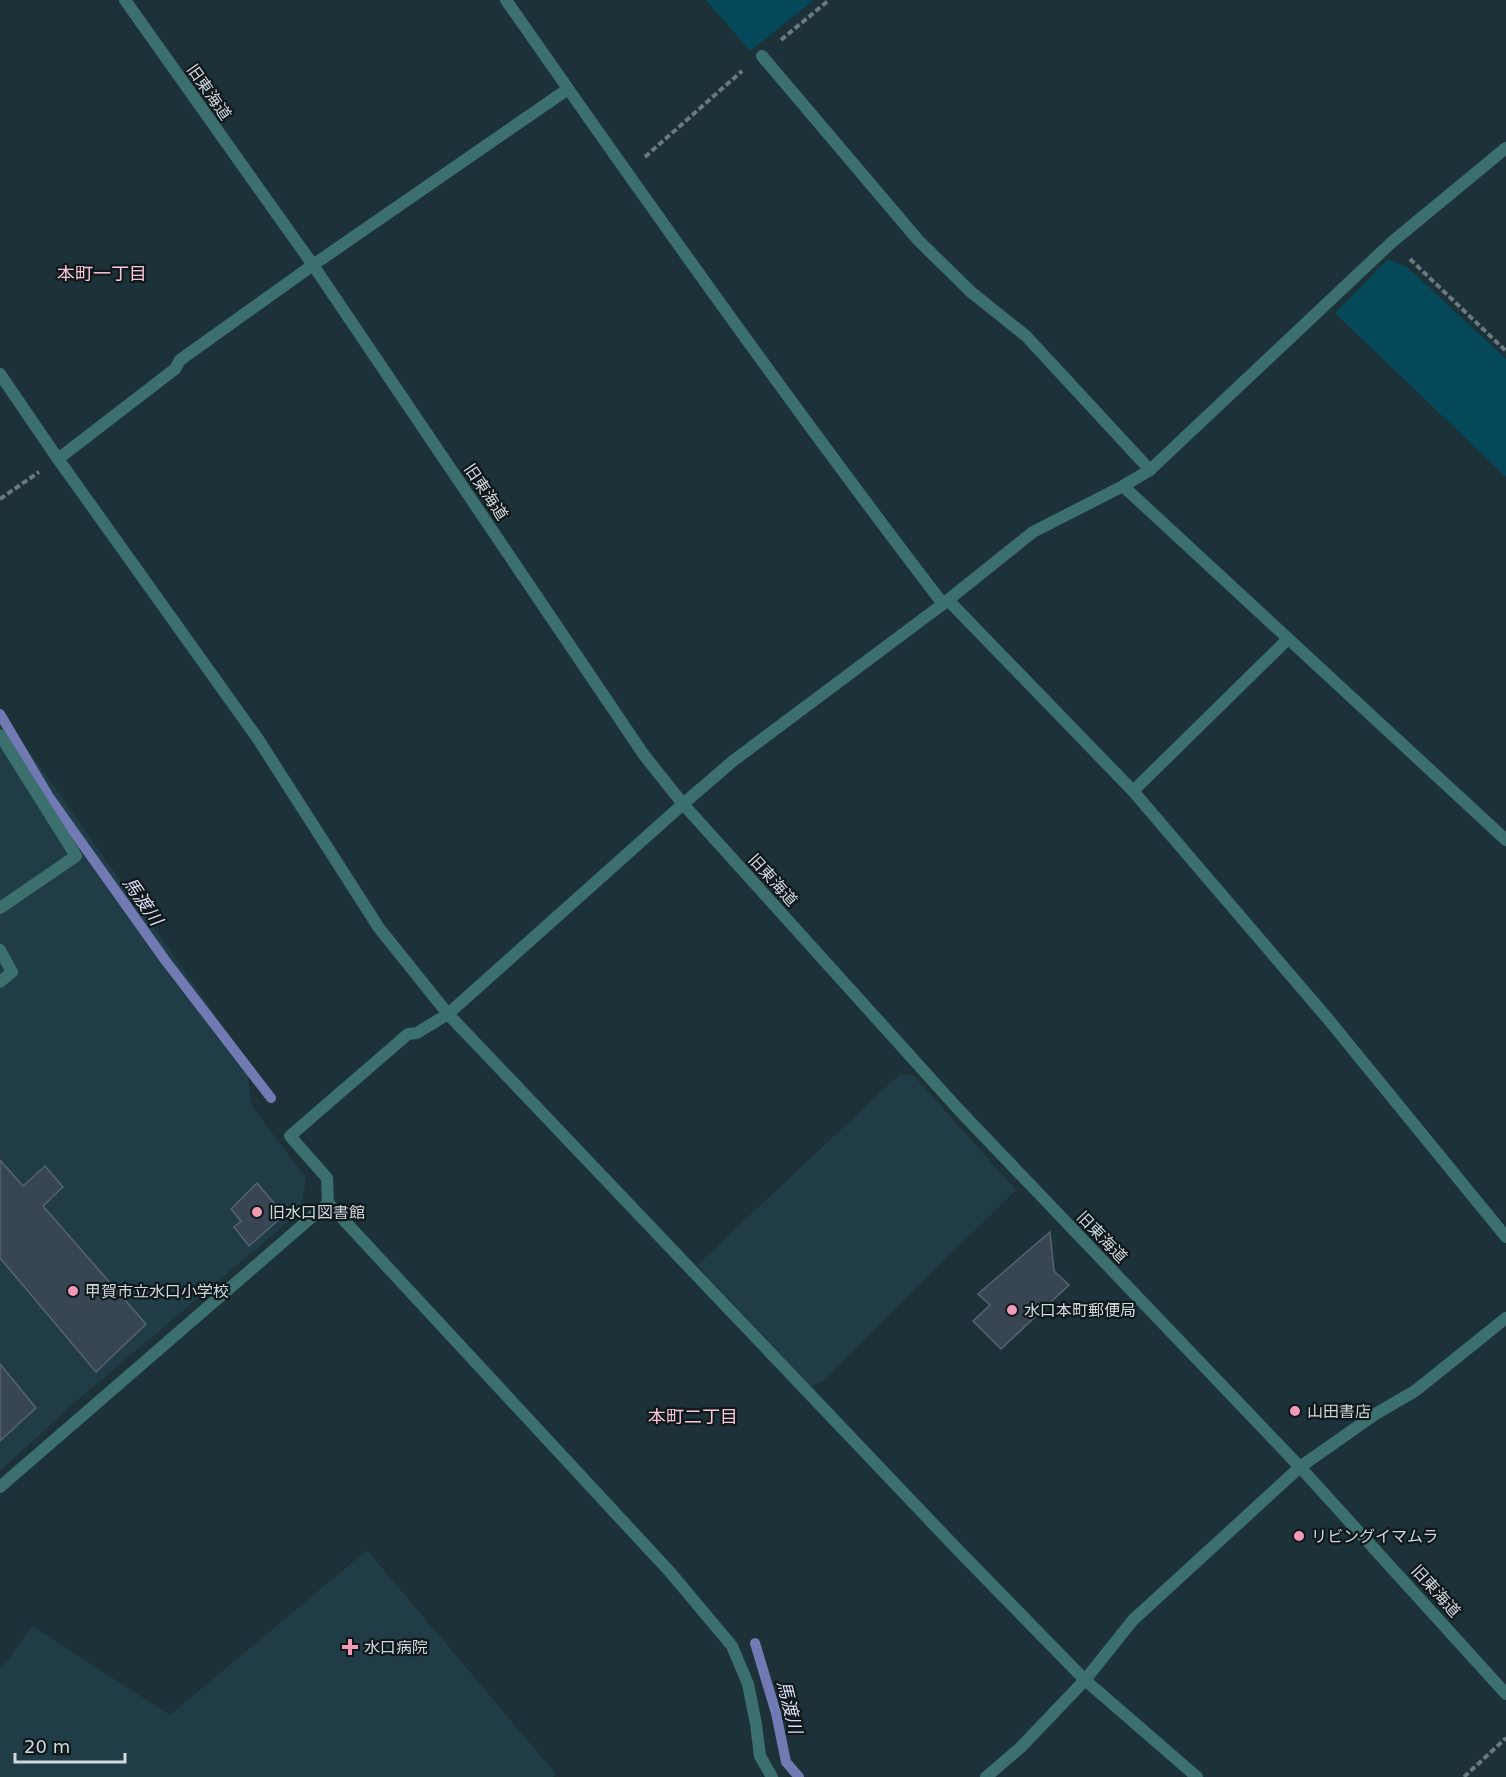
<svg xmlns="http://www.w3.org/2000/svg" width="1506" height="1777" font-family="'DejaVu Sans','Noto Sans JP',sans-serif">
  <rect width="100%" height="100%" fill="#1d3138"/>
  <g fill="#203c46">
    <polygon points="0,710 245,1057 252,1106 306,1178 301,1211 73,1404 0,1471"/>
    <polygon points="900,1074 914,1076 1016,1190 821,1382 810,1387 697,1265"/>
    <polygon points="367,1550 556,1774 553,1777 0,1777 0,1668 2,1668 32,1626 170,1715"/>
  </g>
  <g fill="#04485a">
    <polygon points="706,0 814,0 750,51"/>
    <polygon points="1388,259 1408,268 1506,359 1506,477 1335,313"/>
  </g>
  <g fill="none" stroke-linecap="round" stroke-linejoin="round">
    <g stroke="#717ab3" stroke-width="10">
      <polyline points="0,714 49,797 165,960 271,1098"/>
      <polyline points="755,1643 776,1713 786,1762 799,1777"/>
    </g>
  </g>
  <g fill="#384552" stroke="#566472" stroke-width="1.5">
    <polygon points="0,1160 23,1186 45,1166 63,1187 43,1206 146,1324 96,1372 0,1258"/>
    <polygon points="257,1183 284,1215 249,1246 234,1227 241,1221 231,1209"/>
    <polygon points="1050,1232 1054,1271 1069,1285 1001,1349 973,1321 990,1305 978,1294"/>
    <polygon points="0,1364 36,1408 0,1441"/>
  </g>
  <g fill="none" stroke-linecap="round" stroke-linejoin="round">
    <g stroke="#68797f" stroke-width="4" stroke-dasharray="6 3" stroke-linecap="butt">
      <polyline points="781,40 829,0"/>
      <polyline points="645,157 742,71"/>
      <polyline points="1410,259 1506,351"/>
      <polyline points="0,499 39,472"/>
      <polyline points="1464,1777 1506,1738"/>
    </g>
    <g stroke="#3b706f" stroke-width="12">
      <polyline points="58,459 175,369 180,360 313,265"/>
      <polyline points="0,735 76,856 0,908"/>
      <polyline points="0,950 12,972 0,982"/>
    </g>
    <g stroke="#3b706f" stroke-width="12">
      <polyline points="125,0 313,265 644,755 683,804 959,1110 1300,1467 1506,1694"/>
      <path d="M506 0C648 204 792 407 943 604"/>
      <polyline points="762,56 918,240 971,292 1026,336 1150,470"/>
      <polyline points="313,265 568,89"/>
      <polyline points="0,374 58,459 258,739 379,928 448,1014 959,1551 1085,1680 1197,1777"/>
      <polyline points="1123,486 1506,840"/>
      <polyline points="948,600 1133,791 1328,1019 1506,1237"/>
      <polyline points="1133,791 1288,639"/>
      <polyline points="328,1203 670,1572 732,1646 748,1684 756,1724 760,1756 772,1777"/>
      <polyline points="0,1487 328,1203 327,1178 290,1136 408,1034 417,1033 448,1014 683,804 733,761 943,604 1033,532 1123,486 1150,470 1392,242 1506,148"/>
      <polyline points="986,1777 1020,1748 1085,1680 1133,1620 1300,1467 1377,1413 1415,1391 1506,1318"/>
    </g>
  </g>
  <g fill="#f09ab6" stroke="#0f181b" stroke-width="2">
    <circle cx="257" cy="1212" r="6"/>
    <circle cx="73" cy="1291" r="6"/>
    <circle cx="1012" cy="1310" r="6"/>
    <circle cx="1295" cy="1411" r="6"/>
    <circle cx="1299" cy="1536" r="6"/>
    <path d="M347 1638h6v6h6v6h-6v6h-6v-6h-6v-6h6z"/>
  </g>
  <g text-anchor="middle" dominant-baseline="central" stroke-width="4.5" stroke-linejoin="round" paint-order="stroke">
    <g font-size="16" fill="#cdd9dd" stroke="#0f181b">
      <text transform="translate(209 92) rotate(55)">旧東海道</text>
      <text transform="translate(486 492) rotate(56)">旧東海道</text>
      <text transform="translate(773 880) rotate(48)">旧東海道</text>
      <text transform="translate(1102 1237) rotate(46)">旧東海道</text>
      <text transform="translate(1436 1591) rotate(48)">旧東海道</text>
    </g>
    <g font-size="16" fill="#cdd9dd" stroke="#0f181b" text-anchor="start">
      <text x="269" y="1212">旧水口図書館</text>
      <text x="85" y="1291">甲賀市立水口小学校</text>
      <text x="1024" y="1310">水口本町郵便局</text>
      <text x="1307" y="1411">山田書店</text>
      <text x="1311" y="1536">リビングイマムラ</text>
      <text x="364" y="1647">水口病院</text>
    </g>
    <g font-size="18" fill="#f7c5d4" stroke="#0f181b">
      <text x="102" y="273">本町一丁目</text>
      <text x="693" y="1416">本町二丁目</text>
    </g>
    <g font-size="18" font-style="italic" fill="#d9ddf4" stroke="#0f181b">
      <text transform="translate(143 901) rotate(55)">馬渡川</text>
      <text transform="translate(790 1707) rotate(76)">馬渡川</text>
    </g>
  </g>
  <path d="M15 1753v9h110v-9" fill="none" stroke="#cdd9dd" stroke-width="3"/>
  <text x="24" y="1753" font-size="18" fill="#cdd9dd" stroke="#0f181b" stroke-width="4.5" paint-order="stroke">20 m</text>
</svg>
